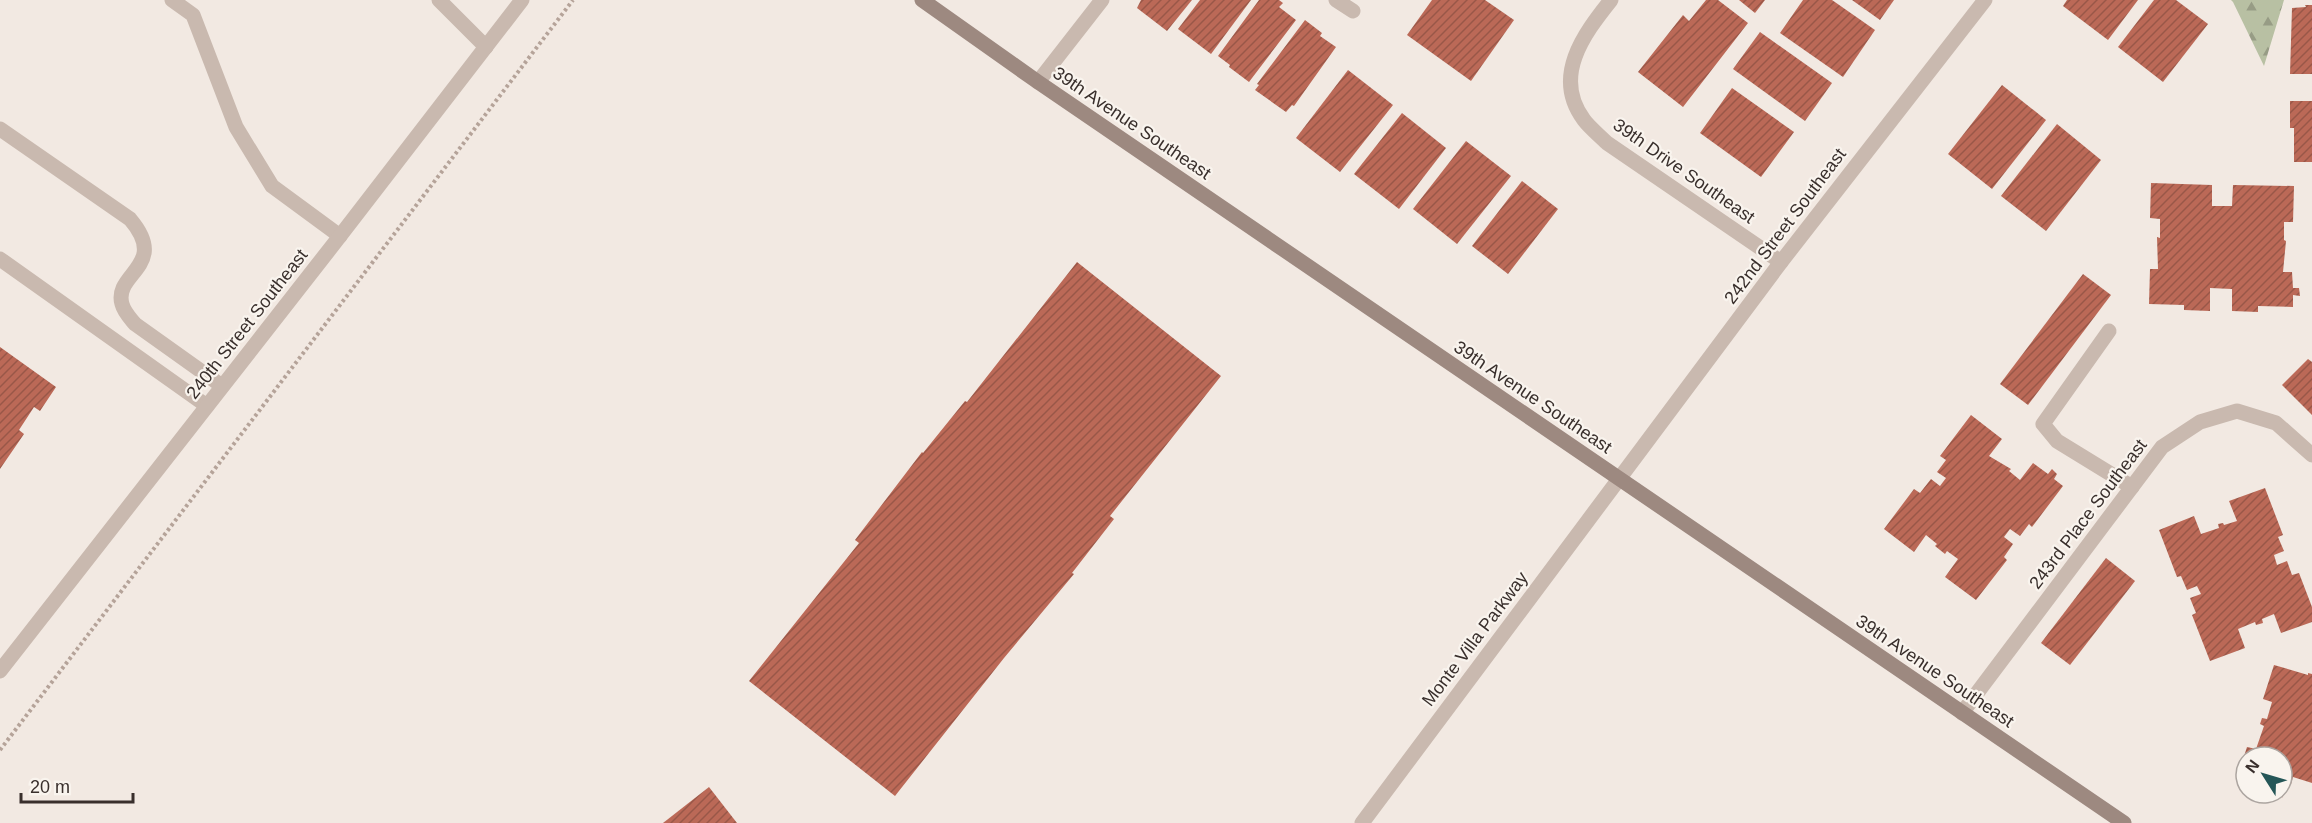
<svg xmlns="http://www.w3.org/2000/svg" width="2312" height="823" font-family="Helvetica,sans-serif">
  <defs>
    <pattern id="forest-firs" width="22" height="20" patternUnits="userSpaceOnUse" patternTransform="scale(1.5)"><rect width="22" height="20" fill="#b8c0a3"/><path d="M5 1l3.5 6h-7zM16 11l3.5 6h-7z" fill="#979c85"/></pattern>
    <pattern id="building-hatch" width="6" height="6" patternUnits="userSpaceOnUse" patternTransform="scale(1.5)"><rect width="6" height="6" fill="#bb6957"/><path d="M-1 1l2-2M0 6l6-6M5 7l2-2" fill="none" stroke="#995748"/></pattern>
  </defs>
  <rect width="100%" height="100%" fill="#f2e9e2"/>
  <polygon fill="url(#forest-firs)" points="2231,0 2284,0 2264,66 2233,2"/>
  <g fill="url(#building-hatch)">
    <polygon points="1141,0 1192,0 1167,31 1137,8"/>
    <polygon points="1200,0 1251,0 1211,54 1178,29"/>
    <polygon points="1259,0 1279,0 1283,3 1279,7 1296,20 1249,82 1229,67 1230,65 1218,56"/>
    <polygon points="1432,0 1485,0 1514,20 1471,81 1407,35"/>
    <polygon points="1706,0 1718,0 1748,23 1683,107 1638,72 1683,15 1689,21"/>
    <polygon points="1739,0 1765,0 1755,13"/>
    <polygon points="1803,0 1832,0 1875,30 1843,77 1780,33"/>
    <polygon points="1852,0 1894,0 1880,20"/>
    <polygon points="2067,0 2138,0 2108,40 2063,6"/>
    <polygon points="2154,0 2176,0 2208,24 2163,82 2118,47"/>
    <polygon points="2305,5 2312,5 2312,74 2290,74 2292,8 2306,7"/>
    <polygon points="1305,20 1322,33 1320,36 1336,47 1294,106 1292,105 1286,112 1255,90 1259,85 1257,84"/>
    <polygon points="1760,32 1832,83 1805,121 1733,69"/>
    <polygon points="1348,70 1393,105 1340,172 1296,138"/>
    <polygon points="2002,85 2046,120 1992,189 1948,154"/>
    <polygon points="1732,88 1794,132 1761,177 1700,133"/>
    <polygon points="2290,101 2312,101 2312,162 2294,162 2294,128 2290,128"/>
    <polygon points="1402,113 1446,148 1399,209 1354,174"/>
    <polygon points="2057,124 2101,160 2046,231 2001,196"/>
    <polygon points="1466,141 1511,176 1457,244 1413,209"/>
    <polygon points="1522,181 1558,209 1508,274 1472,246"/>
    <polygon points="2151,183 2212,185 2212,206 2232,206 2233,185 2294,186 2293,222 2284,222 2284,240 2286,241 2283,272 2292,272 2293,288 2299,288 2300,296 2293,295 2293,307 2258,306 2258,312 2232,311 2232,289 2210,288 2210,311 2184,310 2184,305 2149,304 2150,269 2158,269 2157,237 2160,238 2160,219 2150,218"/>
    <polygon points="1077,262 1221,376 1110,516 1114,519 1072,573 1074,574 1004,658 895,796 749,681 859,543 855,540 922,452 923,453 965,401 967,402"/>
    <polygon points="2083,274 2111,295 2028,405 2000,384"/>
    <polygon points="0,347 56,387 40,411 34,407 19,430 24,434 0,469"/>
    <polygon points="2308,359 2312,362 2312,415 2282,385"/>
    <polygon points="1971,415 2002,439 1989,456 2011,469 2009,471 2020,480 2033,463 2048,474 2052,469 2057,474 2054,479 2063,486 2032,527 2029,524 2020,536 2010,529 2004,537 2013,544 2004,557 2007,560 1976,600 1945,577 1958,559 1947,551 1945,554 1935,546 1937,544 1926,535 1914,552 1884,529 1914,489 1920,493 1931,479 1940,486 1946,478 1937,472 1946,460 1940,456"/>
    <polygon points="2265,488 2283,535 2278,537 2284,551 2274,555 2277,565 2287,561 2292,575 2299,573 2312,607 2312,622 2281,633 2274,614 2262,619 2263,623 2256,625 2255,622 2238,629 2245,648 2210,661 2192,615 2196,613 2190,598 2201,594 2197,586 2187,590 2181,576 2177,577 2159,530 2194,516 2201,534 2219,528 2218,524 2223,523 2224,525 2237,521 2229,501"/>
    <polygon points="2106,558 2135,581 2070,665 2041,643"/>
    <polygon points="2274,665 2308,675 2308,673 2312,674 2312,783 2293,777 2291,784 2287,783 2282,798 2282,795 2276,793 2282,793 2282,757 2246,757 2246,784 2236,781 2247,747 2256,749 2264,726 2260,724 2262,718 2267,719 2272,702 2263,699"/>
    <polygon points="709,787 737,823 663,823"/>
  </g>
  <g fill="none" stroke-linecap="round" stroke-linejoin="round">
    <polyline stroke="#b5a399" stroke-width="4" stroke-dasharray="3 3" stroke-linecap="butt" points="0,750 573,0"/>
    <g stroke="#c9b9af" stroke-width="15">
      <polyline points="172,0 193,15 236,127 272,186 340,236"/>
      <polyline points="439,0 486,47"/>
      <path d="M0 129 130 219C170 266 113 273 122 304 124 312 130 318 135 324L222 386"/>
      <polyline points="0,259 207,406"/>
      <polyline points="2109,331 2043,424 2057,441 2132,487"/>
    </g>
    <g stroke="#c9b9af" stroke-width="15">
      <polyline points="1336,0 1353,11"/>
      <path d="M1611 0C1583 35 1552 77 1584 120 1590 128 1599 135 1607 143L1781 262"/>
      <polyline points="1038,82 1102,0"/>
      <polyline points="1619,479 1781,262 1985,0"/>
      <polyline points="1962,713 2162,447 2200,422 2237,411 2276,423 2312,455"/>
    </g>
    <g stroke="#c9b9af" stroke-width="15">
      <polyline points="0,671 340,236 522,0"/>
      <polyline points="1362,823 1619,479"/>
    </g>
    <polyline stroke="#9d8980" stroke-width="15" points="922,0 1038,82 2124,823"/>
  </g>
  <g text-anchor="middle" dominant-baseline="central" stroke-width="4.5" stroke-linejoin="round" paint-order="stroke">
    <g font-size="18" fill="#392f2c" stroke="#f9f4ee">
      <text transform="translate(1132 123) rotate(34)">39th Avenue Southeast</text>
      <text transform="translate(1684 171) rotate(35)">39th Drive Southeast</text>
      <text transform="translate(1785 226) rotate(-53)">242nd Street Southeast</text>
      <text transform="translate(247 324) rotate(-52)">240th Street Southeast</text>
      <text transform="translate(1533 397) rotate(34)">39th Avenue Southeast</text>
      <text transform="translate(2088 514) rotate(-53)">243rd Place Southeast</text>
      <text transform="translate(1475 639) rotate(-53)">Monte Villa Parkway</text>
      <text transform="translate(1935 671) rotate(34)">39th Avenue Southeast</text>
    </g>
  </g>
  <g transform="translate(2264 775) rotate(307)"><circle r="28" fill="#f9f4ee" stroke="#aca5a0" stroke-width="1.5"/>
  <path d="M0-4.5L10 22L0 15L-10 22Z" fill="#255657"/>
  <text y="-9" font-size="16" font-weight="bold" text-anchor="middle" fill="#392f2c">N</text>
  </g>
  <path d="M21 793v9h112v-9" fill="none" stroke="#392f2c" stroke-width="3"/>
  <text x="30" y="793" font-size="18" fill="#392f2c" stroke="#f9f4ee" stroke-width="4.5" paint-order="stroke">20 m</text>
</svg>
